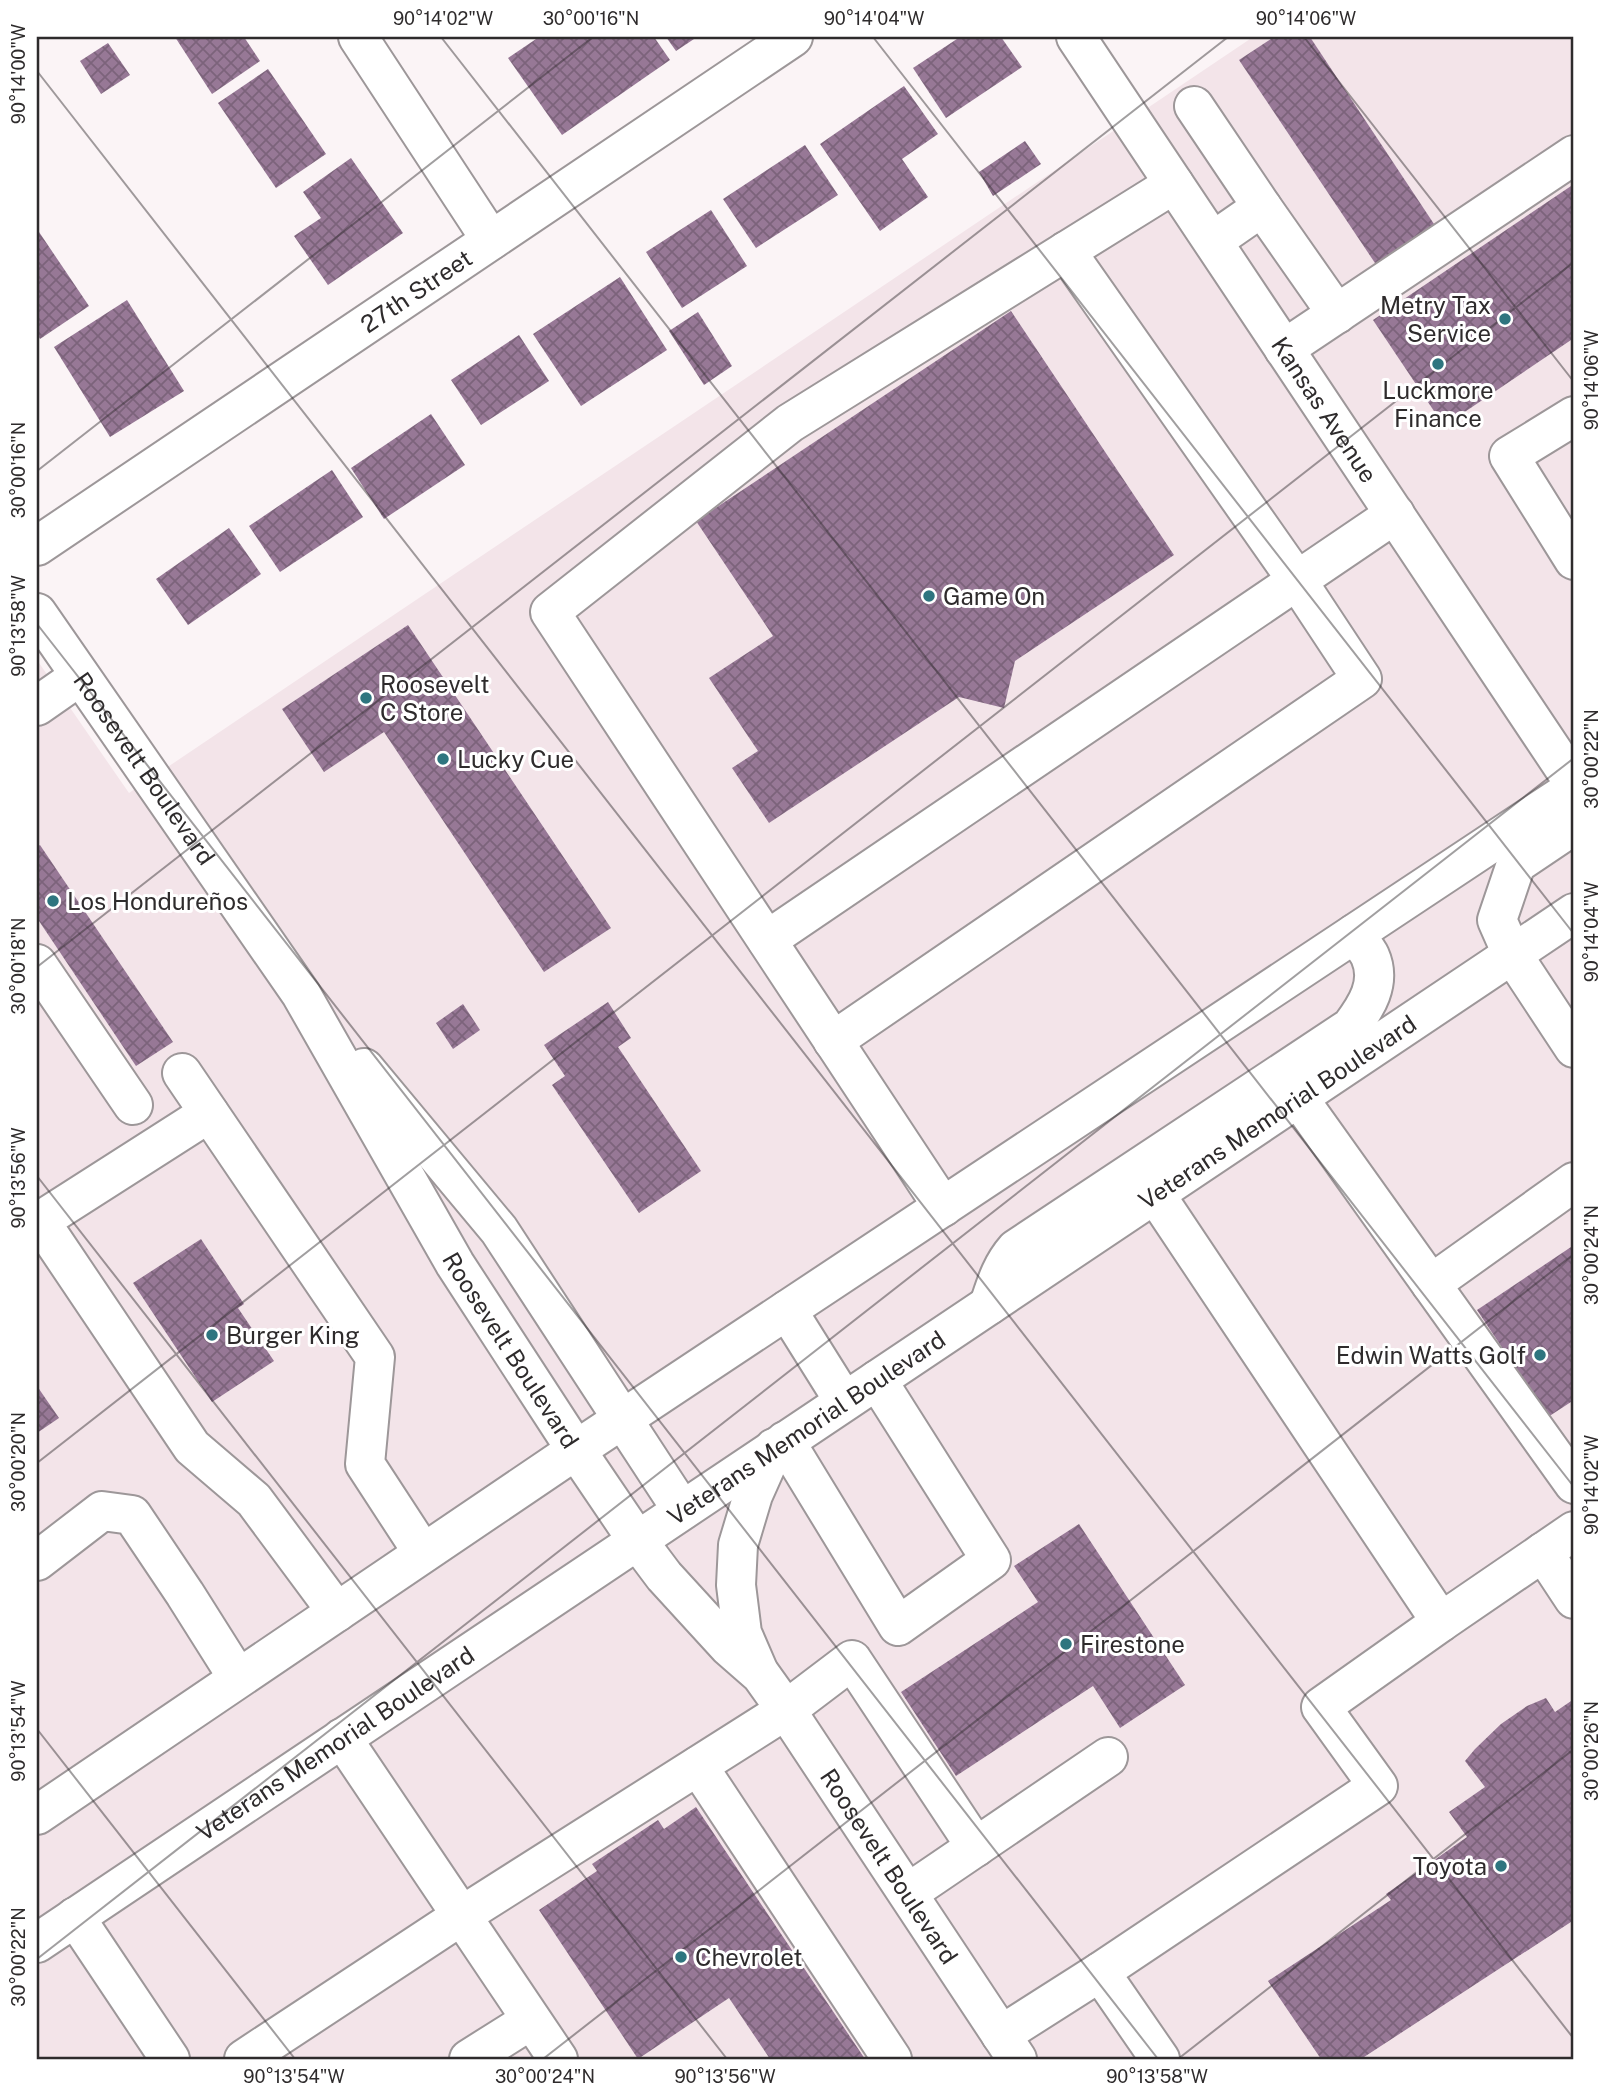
<svg xmlns="http://www.w3.org/2000/svg" width="1611" height="2096" font-family="'Public Sans',sans-serif">
  <defs>
    <pattern id="building-cross-hatch" width="8" height="8" patternUnits="userSpaceOnUse" patternTransform="scale(1.75)"><rect width="8" height="8" fill="#977896"/><path d="M0 0l8 8M0 8l8-8" fill="none" stroke="#7c637b"/></pattern>
  </defs>
  <rect width="100%" height="100%" fill="#fbf4f6"/>
  <polygon fill="#f3e4e9" points="1253,37 1574,37 1574,2059 37,2059 37,660 129,793"/>
  <g fill="url(#building-cross-hatch)">
    <polygon points="175,37 244,37 260,61 212,94"/>
    <polygon points="539,37 654,37 670,60 562,135 508,58"/>
    <polygon points="666,37 697,37 676,51"/>
    <polygon points="960,37 1001,37 1022,67 946,118 913,68"/>
    <polygon points="1274,37 1310,37 1436,227 1377,266 1239,60"/>
    <polygon points="108,43 130,75 101,94 80,61"/>
    <polygon points="268,69 326,154 276,188 218,103"/>
    <polygon points="904,86 938,134 902,159 928,197 880,231 820,144"/>
    <polygon points="1025,141 1041,164 993,196 979,172"/>
    <polygon points="805,145 838,195 756,248 723,199"/>
    <polygon points="351,158 403,233 328,285 294,236 321,218 303,192"/>
    <polygon points="1574,184 1574,338 1444,426 1373,320"/>
    <polygon points="711,210 747,266 682,308 646,252"/>
    <polygon points="37,229 89,306 40,339 37,333"/>
    <polygon points="620,277 667,350 581,406 533,334"/>
    <polygon points="127,300 184,391 110,437 54,347"/>
    <polygon points="1011,311 1174,555 1015,661 1004,708 959,697 769,823 732,768 758,751 709,678 773,636 696,521"/>
    <polygon points="698,312 732,366 704,385 669,331"/>
    <polygon points="519,335 549,381 481,425 451,380"/>
    <polygon points="431,414 465,465 384,519 351,468"/>
    <polygon points="332,470 363,517 280,572 249,526"/>
    <polygon points="229,528 261,574 188,625 156,579"/>
    <polygon points="408,625 611,928 544,972 384,732 324,772 282,709"/>
    <polygon points="40,845 173,1042 136,1066 37,918 37,847"/>
    <polygon points="608,1002 631,1038 618,1047 701,1171 639,1213 552,1085 565,1076 544,1045"/>
    <polygon points="463,1004 480,1030 453,1049 436,1023"/>
    <polygon points="201,1239 244,1304 238,1308 274,1361 212,1402 133,1283"/>
    <polygon points="1574,1245 1574,1400 1548,1417 1477,1310"/>
    <polygon points="37,1386 59,1418 37,1433"/>
    <polygon points="1079,1524 1185,1685 1120,1728 1093,1686 956,1776 901,1692 1038,1602 1014,1566"/>
    <polygon points="1546,1698 1555,1712 1574,1699 1574,1920 1361,2059 1321,2059 1268,1981 1391,1900 1386,1894 1467,1837 1449,1812 1485,1787 1465,1761 1475,1749 1501,1724 1527,1706"/>
    <polygon points="696,1807 865,2059 770,2059 729,1998 638,2059 539,1910 597,1871 592,1864 658,1820 664,1829"/>
  </g>
  <g fill="none" stroke-linecap="round" stroke-linejoin="round">
    <g stroke="#9d9799" stroke-width="42">
      <g id="minor">
        <polyline points="358,37 491,240"/>
        <path id="s1" d="M1076 37 1574 783"/>
        <polyline points="1194,106 1262,207"/>
        <polyline points="1213,241 1262,207 1337,314"/>
        <polyline points="1284,349 1574,155"/>
        <polyline points="1574,416 1509,456 1574,560"/>
        <path id="s2" d="M37 546 793 37"/>
        <path id="s3" d="M37 613 301 994 455 1264 576 1450 637 1540 664 1576 729 1647 761 1675 786 1710 1017 2059"/>
        <polyline points="37,706 80,676"/>
        <polyline points="767,940 1395,514"/>
        <polyline points="1512,954 1574,1048"/>
        <polyline points="37,964 133,1105"/>
        <polyline points="833,1041 1362,679 1296,579 1066,251"/>
        <polyline points="364,1068 499,1230 682,1510"/>
        <polyline points="182,1073 375,1357 365,1464 423,1553"/>
        <polyline points="1299,1099 1431,1284 1574,1182"/>
        <polyline points="209,1113 40,1221 192,1447 254,1500 337,1612"/>
        <polyline points="1155,1194 1441,1622 1321,1707 1378,1786 1100,1972 1160,2059"/>
        <polyline points="943,1207 550,612 790,423 1174,184"/>
        <polyline points="1431,1284 1574,1484"/>
        <polyline points="785,1441 898,1626 991,1560 877,1380"/>
        <polyline points="1543,1552 1574,1599"/>
        <polyline points="37,1561 102,1511 132,1515 185,1594 238,1678"/>
        <polyline points="1441,1622 1574,1531"/>
        <polyline points="758,1670 742,1633 736,1585 738,1545 753,1495 774,1448"/>
        <polyline points="342,1738 558,2059"/>
        <polyline points="698,1766 892,2059"/>
        <polyline points="908,1893 1108,1757"/>
        <polyline points="75,1917 170,2059"/>
        <polyline points="1001,2035 1100,1972"/>
        <polyline points="244,2059 461,1916 786,1710 852,1660 976,1847"/>
        <polyline points="469,2059 531,2020"/>
      </g>
    </g>
    <g stroke="#9d9799" stroke-width="42">
      <g id="major">
        <polyline points="1512,954 1497,920 1516,864 1574,825"/>
        <path d="M989 1305C996 1284 1001 1266 1016 1249L1351 1027C1366 1007 1382 983 1370 956 1367 949 1359 941 1354 934"/>
        <polyline points="787,1310 844,1401"/>
        <polyline points="37,1815 576,1450 1574,788"/>
        <path id="s4" d="M37 1943 1574 913"/>
      </g>
    </g>
    <use href="#minor" stroke="#fff" stroke-width="38"/>
    <use href="#major" stroke="#fff" stroke-width="38"/>
  </g>
  <path fill="none" stroke="#2e2b2c" stroke-width="2" stroke-opacity="0.45" d="M441 37 1574 1487M873 37 1574 934M1304 37 1574 382M37 71 1574 2039M37 471 593 37M37 624 1158 2059M37 967 1228 37M37 1176 727 2059M37 1463 1574 262M37 1729 295 2059M37 1959 1574 758M543 2059 1574 1254M1178 2059 1574 1749"/>
  <g fill="#2e757f" stroke="#fff" stroke-width="2.5">
    <circle cx="1505" cy="319" r="7"/>
    <circle cx="1438" cy="364" r="7"/>
    <circle cx="929" cy="596" r="7"/>
    <circle cx="366" cy="698" r="7"/>
    <circle cx="443" cy="759" r="7"/>
    <circle cx="53" cy="901" r="7"/>
    <circle cx="212" cy="1335" r="7"/>
    <circle cx="1540" cy="1355" r="7"/>
    <circle cx="1066" cy="1644" r="7"/>
    <circle cx="1501" cy="1866" r="7"/>
    <circle cx="681" cy="1957" r="7"/>
  </g>
  <g text-anchor="middle" dominant-baseline="central" stroke-width="6" stroke-linejoin="round" paint-order="stroke">
    <g font-size="24" fill="#2e2b2c" stroke="#fff">
      <text stroke="none"><textPath href="#s2" startOffset="457">27th Street</textPath></text>
      <text stroke="none"><textPath href="#s1" startOffset="448">Kansas Avenue</textPath></text>
      <text stroke="none"><textPath href="#s3" startOffset="189">Roosevelt Boulevard</textPath></text>
      <text stroke="none"><textPath href="#s4" startOffset="1493">Veterans Memorial Boulevard</textPath></text>
      <text stroke="none"><textPath href="#s3" startOffset="877">Roosevelt Boulevard</textPath></text>
      <text stroke="none"><textPath href="#s4" startOffset="926">Veterans Memorial Boulevard</textPath></text>
      <text stroke="none"><textPath href="#s4" startOffset="359">Veterans Memorial Boulevard</textPath></text>
      <text stroke="none"><textPath href="#s3" startOffset="1519">Roosevelt Boulevard</textPath></text>
    </g>
    <g font-size="24" fill="#2e2b2c" stroke="#fff" text-anchor="start">
      <text x="1491" y="305" text-anchor="end">Metry Tax<tspan x="1491" dy="28">Service</tspan></text>
      <text x="1438" y="390" text-anchor="middle">Luckmore<tspan x="1438" dy="28">Finance</tspan></text>
      <text x="943" y="596">Game On</text>
      <text x="380" y="684">Roosevelt<tspan x="380" dy="28">C Store</tspan></text>
      <text x="457" y="759">Lucky Cue</text>
      <text x="67" y="901">Los Hondureños</text>
      <text x="226" y="1335">Burger King</text>
      <text x="1526" y="1355" text-anchor="end">Edwin Watts Golf</text>
      <text x="1080" y="1644">Firestone</text>
      <text x="1487" y="1866" text-anchor="end">Toyota</text>
      <text x="695" y="1957">Chevrolet</text>
    </g>
  </g>
  <rect width="1611" height="2096" fill="none" stroke="#ffffff" stroke-width="77"/>
  <rect x="38" y="38" width="1534" height="2020" fill="none" stroke="#2e2b2c" stroke-width="2.5"/>
  <g font-size="18" text-anchor="middle" fill="#2e2b2c">
    <text x="443" y="25">90°14'02"W</text>
    <text x="591" y="25">30°00'16"N</text>
    <text x="874" y="25">90°14'04"W</text>
    <text x="1306" y="25">90°14'06"W</text>
    <text transform="translate(19 74) rotate(-90)" y="6">90°14'00"W</text>
    <text transform="translate(1592 380) rotate(-90)" y="6">90°14'06"W</text>
    <text transform="translate(19 470) rotate(-90)" y="6">30°00'16"N</text>
    <text transform="translate(19 626) rotate(-90)" y="6">90°13'58"W</text>
    <text transform="translate(1592 759) rotate(-90)" y="6">30°00'22"N</text>
    <text transform="translate(1592 932) rotate(-90)" y="6">90°14'04"W</text>
    <text transform="translate(19 966) rotate(-90)" y="6">30°00'18"N</text>
    <text transform="translate(19 1178) rotate(-90)" y="6">90°13'56"W</text>
    <text transform="translate(1592 1255) rotate(-90)" y="6">30°00'24"N</text>
    <text transform="translate(19 1462) rotate(-90)" y="6">30°00'20"N</text>
    <text transform="translate(1592 1485) rotate(-90)" y="6">90°14'02"W</text>
    <text transform="translate(19 1731) rotate(-90)" y="6">90°13'54"W</text>
    <text transform="translate(1592 1751) rotate(-90)" y="6">30°00'26"N</text>
    <text transform="translate(19 1957) rotate(-90)" y="6">30°00'22"N</text>
    <text x="294" y="2083">90°13'54"W</text>
    <text x="545" y="2083">30°00'24"N</text>
    <text x="725" y="2083">90°13'56"W</text>
    <text x="1157" y="2083">90°13'58"W</text>
  </g>
</svg>
